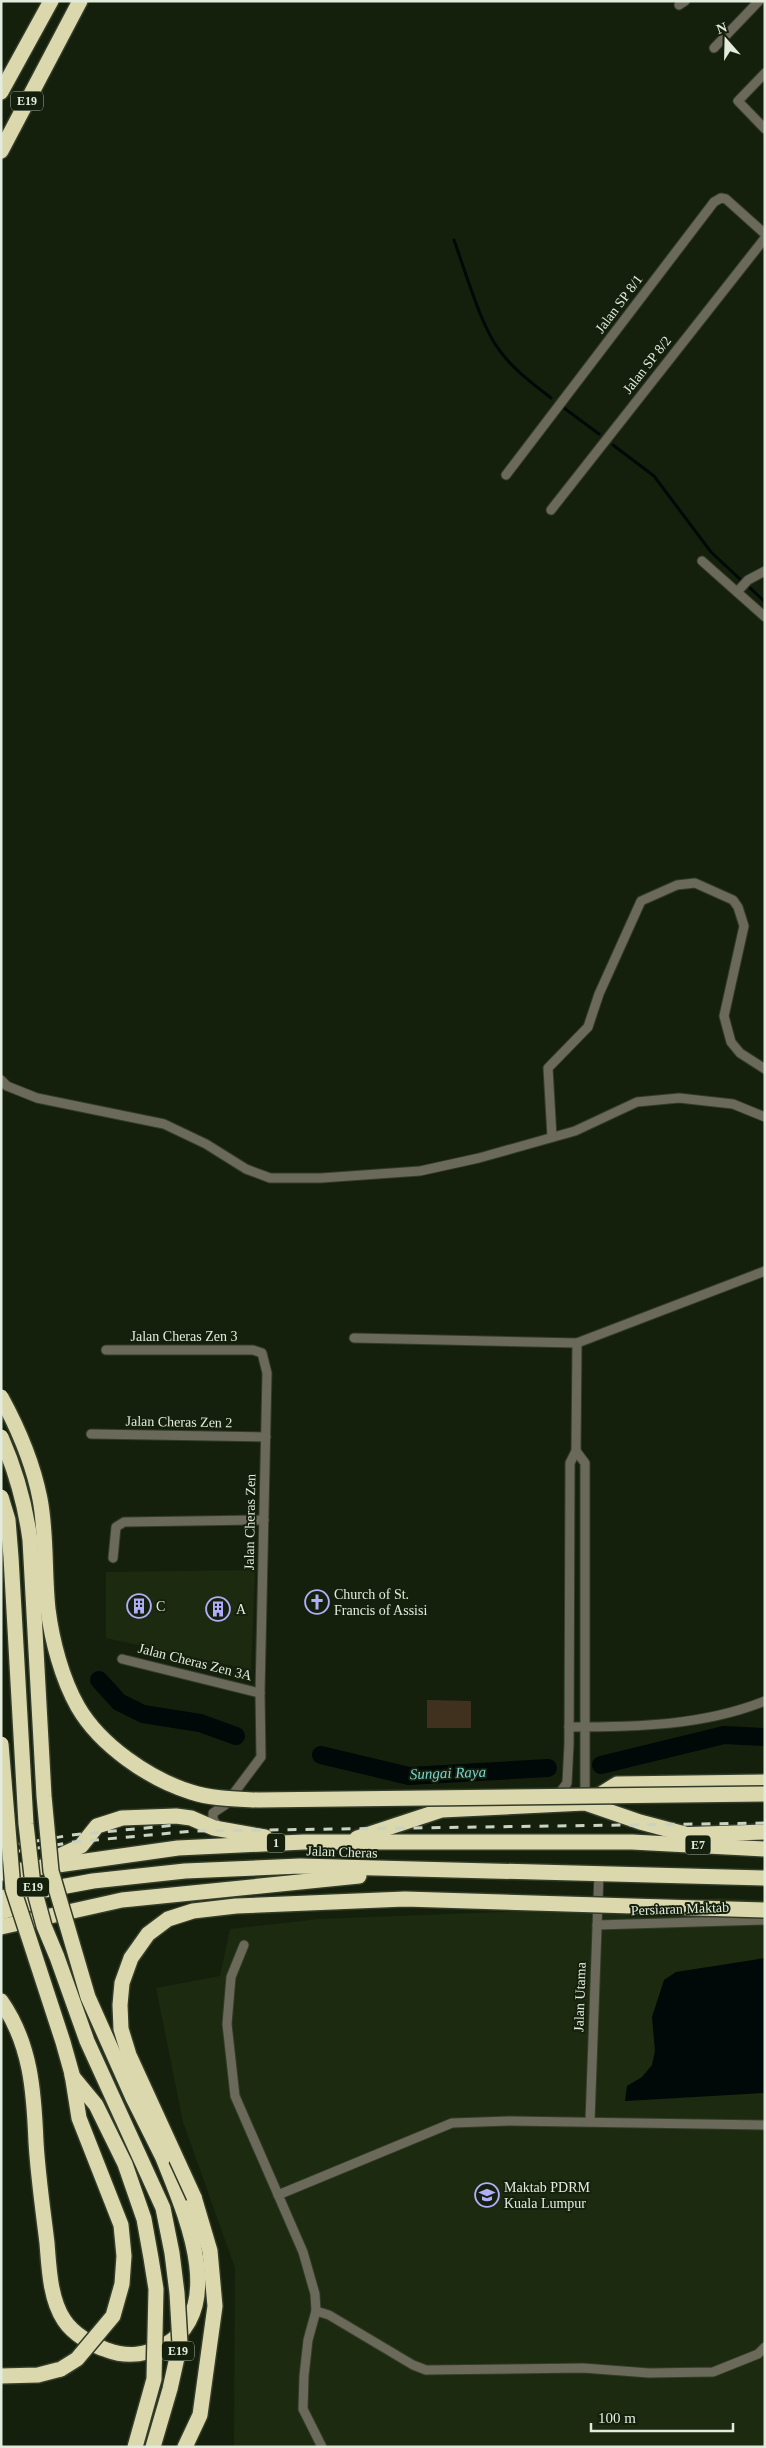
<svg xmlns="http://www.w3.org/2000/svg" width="766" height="2448" font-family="'Times New Roman',serif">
  <rect width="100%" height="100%" fill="#15200c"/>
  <g fill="#1c2a10">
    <polygon points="255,1570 251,1670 106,1638 106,1572"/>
    <polygon points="720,1898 765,1900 765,2447 234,2447 235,2268 183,2122 156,1988 220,1976 230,1929 319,1919 611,1908"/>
  </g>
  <polygon fill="#40311f" points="427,1700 471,1701 471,1728 427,1728"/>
  <polygon fill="#000808" points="765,1958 765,2093 625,2101 627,2086 642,2077 652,2065 655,2051 652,2017 664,1980 676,1972"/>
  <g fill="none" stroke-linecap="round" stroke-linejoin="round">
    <g stroke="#000808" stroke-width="3">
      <path d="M454 240C465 270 481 327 500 351 514 370 532 383 551 398"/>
      <polyline points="564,408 599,434"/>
      <polyline points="613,445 654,476 711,552 742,581"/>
      <polyline points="750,588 765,602"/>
    </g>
    <g stroke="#000808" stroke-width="18">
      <polyline points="99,1680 119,1702 143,1714 200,1723 236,1736"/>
      <polyline points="321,1755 409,1776 548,1768"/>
      <polyline points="601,1765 724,1735 765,1737"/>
    </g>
    <g stroke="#323c29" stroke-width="11">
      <g id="street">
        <polyline points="679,5 685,1"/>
        <polyline points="714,48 759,1"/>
        <polyline points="765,73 738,101 765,129"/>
        <polyline points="506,475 714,202 721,198 726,199 765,234"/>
        <polyline points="551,510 765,238"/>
        <polyline points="702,561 765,617"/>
        <polyline points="737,592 748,580 765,571"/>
        <polyline points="1,1080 7,1086 37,1098 164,1124 206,1144 246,1169 270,1178 321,1178 420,1171 479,1158 575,1131 637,1102 679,1098 733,1104 765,1117"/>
        <polyline points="552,1137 548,1068 588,1027 599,994 641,901 677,885 695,883 733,900 738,907 744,926 724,1016 731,1042 740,1053 765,1069"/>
        <polyline points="354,1338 577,1343 765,1271"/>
        <polyline points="106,1350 253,1350 262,1353 267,1373 260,1693 261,1757 225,1805 213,1813 213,1820 219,1827"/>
        <polyline points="91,1434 266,1437"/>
        <polyline points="576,1451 585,1463 585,1800"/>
        <polyline points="113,1558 116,1527 124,1522 264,1520"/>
        <polyline points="122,1659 260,1693"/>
        <path d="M569 1727C636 1727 702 1726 765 1701"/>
        <polyline points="556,1798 567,1783 569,1744 570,1463 576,1451 577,1343"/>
        <polyline points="597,1925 765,1920"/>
        <polyline points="244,1945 231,1977 227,2024 235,2096 303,2252 315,2294 316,2311 308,2340 304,2376 303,2409 322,2447"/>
        <polyline points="590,2121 599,1873"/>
        <polyline points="278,2195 452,2123 509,2121 765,2125"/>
        <polyline points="316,2311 329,2315 413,2365 426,2370 583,2368 649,2373 713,2372 758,2354 765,2347"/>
      </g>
    </g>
    <g stroke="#323c29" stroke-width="18">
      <g id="highway">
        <polyline points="1,92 51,1"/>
        <polyline points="1,151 80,1"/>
        <polyline points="593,1799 617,1784 765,1782"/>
        <polyline points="675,1835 765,1832"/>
        <polyline points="357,1838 442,1810 585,1803 640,1822 685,1834"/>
        <polyline points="48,1861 81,1846 97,1826 122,1818 176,1816 191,1818 214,1828 265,1837"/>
        <polyline points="1,1873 178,1848 304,1842 632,1842 765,1849"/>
        <polyline points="1,1898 93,1881 185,1871 300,1866 765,1878"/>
        <polyline points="1,1912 31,1903"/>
        <polyline points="1,1927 122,1900 359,1876"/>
        <path d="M1 2001C31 2044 34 2092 36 2142 38 2176 43 2210 47 2243 49 2268 50 2299 64 2320 73 2334 92 2345 107 2350 128 2358 146 2355 165 2345 229 2308 183 2209 163 2158"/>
        <polyline points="1,2376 38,2375 61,2369"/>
        <polyline points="185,2447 200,2415 215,2306 210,2251 194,2197"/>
      </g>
    </g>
    <use href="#street" stroke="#6b6959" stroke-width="9"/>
    <use href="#highway" stroke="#dcd8ae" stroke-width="15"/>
    <g stroke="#c9d2c3" stroke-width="3" stroke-dasharray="9 9" stroke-linecap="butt">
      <polyline points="1,1847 71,1835 177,1825"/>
      <polyline points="1,1854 74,1842 193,1831 765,1823"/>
    </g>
    <g stroke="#323c29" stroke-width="18" stroke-linecap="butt">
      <g id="highway-bridge">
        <path d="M1 1397C19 1430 33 1463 40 1499 47 1536 44 1573 48 1609 52 1641 62 1679 78 1707 100 1745 149 1779 191 1792 212 1799 236 1799 258 1800L765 1794"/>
        <path d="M1 1437C16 1471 25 1503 30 1540L44 1796 51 1871 88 1997 133 2098 163 2158"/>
        <polyline points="1,1497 8,1520 11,1557 26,1824 33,1885 44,1926 57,1957 87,2041 163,2208 172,2253 177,2293 180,2344 170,2389 153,2447"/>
        <polyline points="1,1744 13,1889 63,2042 72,2074 79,2118 121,2225 124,2256 122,2284 113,2316 77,2359 61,2369"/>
        <polyline points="72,2076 96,2105 125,2164 144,2219 151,2258 156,2289 154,2379 135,2447"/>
        <polyline points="194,2197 129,2055 121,2029 120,2005 122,1983 131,1958 148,1934 168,1919 193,1911 236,1906 405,1899 765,1910"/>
      </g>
    </g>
    <use href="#highway-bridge" stroke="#dcd8ae" stroke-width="15"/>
  </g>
  <defs>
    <g id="church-ring" transform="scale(1.25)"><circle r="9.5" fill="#15200c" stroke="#b2adf9" stroke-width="1.5"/><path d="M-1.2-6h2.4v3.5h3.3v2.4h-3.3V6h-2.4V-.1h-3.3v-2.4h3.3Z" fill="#b2adf9"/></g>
    <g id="building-ring" transform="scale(1.25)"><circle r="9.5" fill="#15200c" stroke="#b2adf9" stroke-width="1.5"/><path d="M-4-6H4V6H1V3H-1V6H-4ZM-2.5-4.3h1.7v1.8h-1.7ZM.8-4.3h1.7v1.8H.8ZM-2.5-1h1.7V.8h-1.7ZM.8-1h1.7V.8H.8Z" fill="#b2adf9"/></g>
    <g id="university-ring" transform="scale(1.25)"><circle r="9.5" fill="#15200c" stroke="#b2adf9" stroke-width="1.5"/><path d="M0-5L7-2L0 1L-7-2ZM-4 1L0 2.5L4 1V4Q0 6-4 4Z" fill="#b2adf9"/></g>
  </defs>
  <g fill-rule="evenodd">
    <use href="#church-ring" x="317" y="1602"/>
    <use href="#building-ring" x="139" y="1606"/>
    <use href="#building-ring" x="218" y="1609"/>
    <use href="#university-ring" x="487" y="2195"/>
  </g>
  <g text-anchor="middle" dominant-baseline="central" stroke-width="4" stroke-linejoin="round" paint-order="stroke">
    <g fill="#15200c" stroke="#a5ae9e" stroke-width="1">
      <rect x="11" y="91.5" width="32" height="19" rx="4"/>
      <rect x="267" y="1833.5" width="18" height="19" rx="4"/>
      <rect x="685.5" y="1835.5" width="25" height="19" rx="4"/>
      <rect x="17" y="1877.5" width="32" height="19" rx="4"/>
      <rect x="162" y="2341.5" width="32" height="19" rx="4"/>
    </g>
    <g font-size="12" font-weight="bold" fill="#e3ebdd">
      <text x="27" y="101">E19</text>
      <text x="276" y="1843">1</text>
      <text x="698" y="1845">E7</text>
      <text x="33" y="1887">E19</text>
      <text x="178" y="2351">E19</text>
    </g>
    <g font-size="14" fill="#e3ebdd" stroke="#15200c">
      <text transform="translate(619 304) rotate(-53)">Jalan SP 8/1</text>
      <text transform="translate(647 365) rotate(-52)">Jalan SP 8/2</text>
      <text x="184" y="1336">Jalan Cheras Zen 3</text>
      <text transform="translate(179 1422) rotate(1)">Jalan Cheras Zen 2</text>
      <text transform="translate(250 1522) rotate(-89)">Jalan Cheras Zen</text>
      <text transform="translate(195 1662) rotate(14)">Jalan Cheras Zen 3A</text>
      <text transform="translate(342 1852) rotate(2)">Jalan Cheras</text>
      <text transform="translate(680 1909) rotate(-2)">Persiaran Maktab</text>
      <text transform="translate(580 1997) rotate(-88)">Jalan Utama</text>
    </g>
    <g font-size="14" fill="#e3ebdd" stroke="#15200c" text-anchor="start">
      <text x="334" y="1594">Church of St.<tspan x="334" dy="16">Francis of Assisi</tspan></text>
      <text x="156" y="1606">C</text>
      <text x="236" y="1609">A</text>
      <text x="504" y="2187">Maktab PDRM<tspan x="504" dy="16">Kuala Lumpur</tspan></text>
    </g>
    <g font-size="15" font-style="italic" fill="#7bd4d2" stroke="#15200c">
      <text transform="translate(448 1773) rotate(-2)">Sungai Raya</text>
    </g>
  </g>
  <rect width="766" height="2448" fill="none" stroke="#e3ebdd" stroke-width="5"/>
  <g transform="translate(726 40) rotate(340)" stroke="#15200c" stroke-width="4" paint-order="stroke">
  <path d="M0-4L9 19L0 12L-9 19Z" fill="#e3ebdd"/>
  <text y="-8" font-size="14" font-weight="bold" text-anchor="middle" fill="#e3ebdd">N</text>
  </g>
  <path d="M591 2423v8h142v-8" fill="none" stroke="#e3ebdd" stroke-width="2.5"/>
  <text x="598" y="2423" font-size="15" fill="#e3ebdd" stroke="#15200c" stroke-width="4" paint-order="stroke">100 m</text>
</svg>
